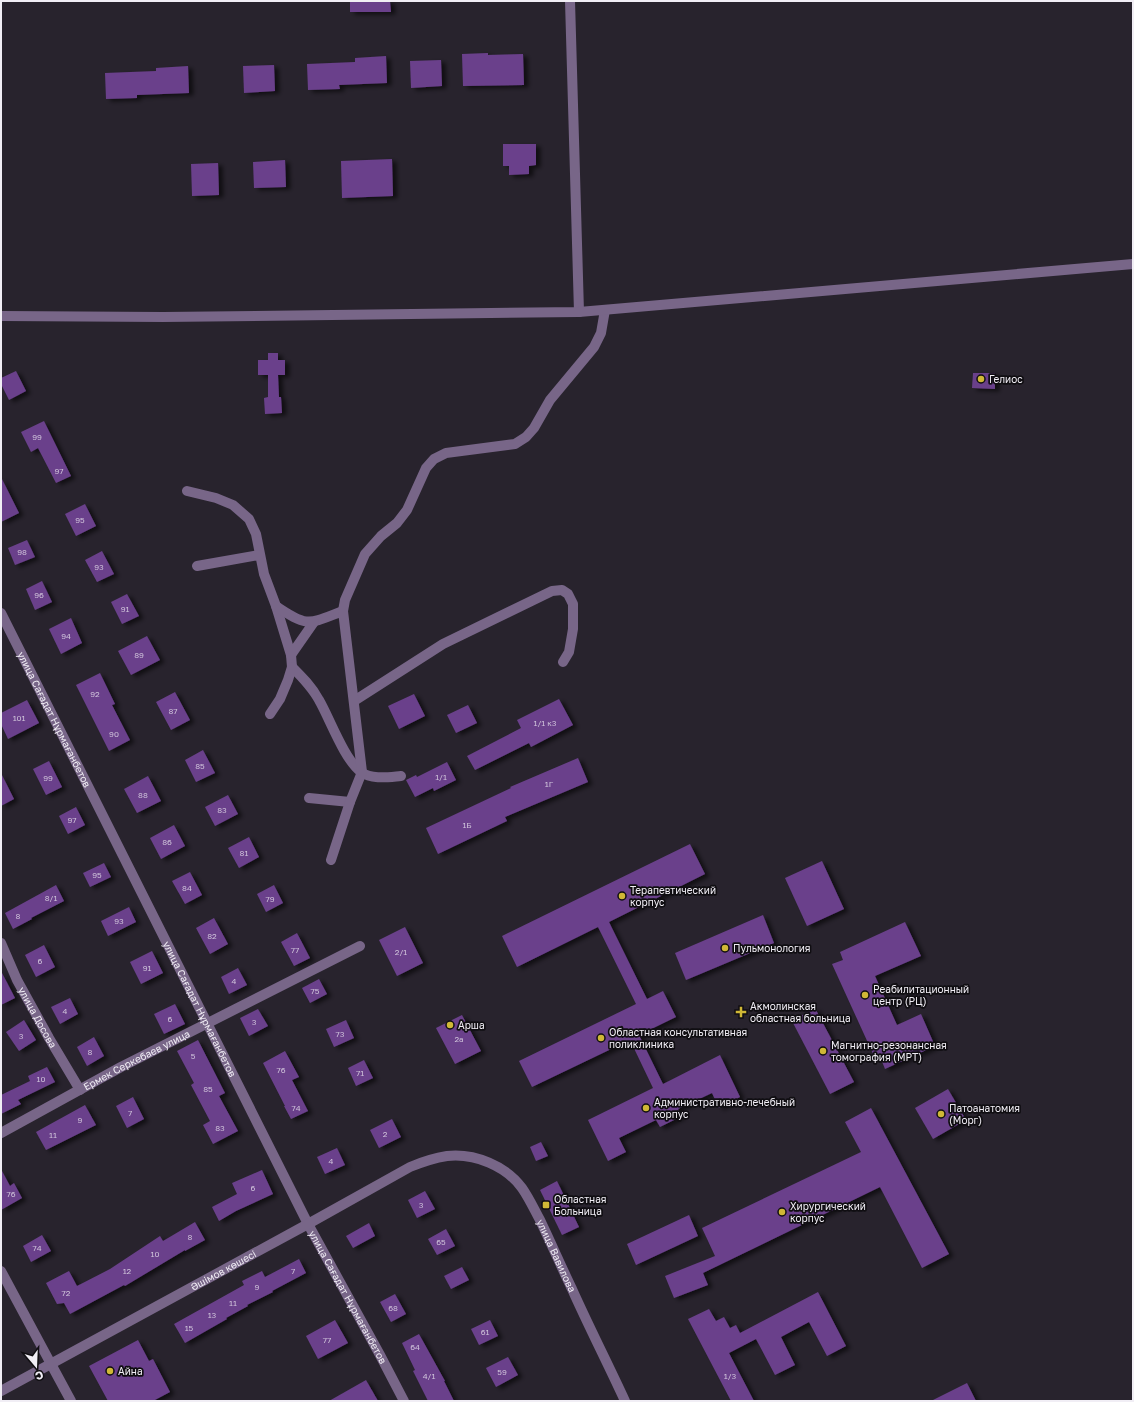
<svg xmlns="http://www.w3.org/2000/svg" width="1134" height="1402" font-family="'Golos Text',sans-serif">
  <defs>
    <filter id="shadow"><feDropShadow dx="4.5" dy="2.5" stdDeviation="2" flood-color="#0009"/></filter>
  </defs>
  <rect width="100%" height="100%" fill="#28232d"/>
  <g fill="#6a408b" filter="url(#shadow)">
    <polygon points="350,1 390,1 391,12 350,12"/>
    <polygon points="488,53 488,55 523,54 524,85 463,86 462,54"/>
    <polygon points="386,56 387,83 339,85 340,89 308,90 307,64 355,62 355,58"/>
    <polygon points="441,60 442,86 411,88 410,61"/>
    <polygon points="274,65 275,91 244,93 243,66"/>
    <polygon points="188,66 189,93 137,95 137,98 106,99 105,73 156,71 156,68"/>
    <polygon points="503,144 536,144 536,165 529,166 529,174 509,175 509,166 503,166"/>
    <polygon points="392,159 393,196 342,198 341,161"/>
    <polygon points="285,160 286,187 254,188 253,162"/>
    <polygon points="218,163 219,195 192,196 191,164"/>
    <polygon points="268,353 278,353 278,360 285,360 285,375 278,375 279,397 281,397 282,413 265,414 264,398 268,397 268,375 258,375 258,360 268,360"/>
    <polygon points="16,371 26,391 9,400 1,384 1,378"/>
    <polygon points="973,373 995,373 995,389 972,388"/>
    <polygon points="44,421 71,476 56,483 38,448 31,452 21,432"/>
    <polygon points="1,477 19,513 1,522"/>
    <polygon points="85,504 96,526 76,536 65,514"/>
    <polygon points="27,540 35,557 15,565 8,548"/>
    <polygon points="102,551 114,574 97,582 85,560"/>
    <polygon points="42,581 52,602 35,610 26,589"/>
    <polygon points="127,594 139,616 122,624 111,602"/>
    <polygon points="71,618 82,643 61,654 49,629"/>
    <polygon points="147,636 160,660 131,675 118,651"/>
    <polygon points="100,673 115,704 112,705 130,740 109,751 76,685"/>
    <polygon points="175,692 190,720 171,730 156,702"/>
    <polygon points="414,694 425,716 399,729 388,706"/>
    <polygon points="559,699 573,725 531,747 529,743 475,770 467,756 521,728 517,720"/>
    <polygon points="27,700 39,723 8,739 1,724 1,713"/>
    <polygon points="468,705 477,723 456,733 447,715"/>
    <polygon points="203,750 215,773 196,782 185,760"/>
    <polygon points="578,758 588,782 505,817 507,821 438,854 426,828 511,788 510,787"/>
    <polygon points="49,761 62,787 46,795 33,769"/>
    <polygon points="447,762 456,780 434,791 433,788 415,797 406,780 416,775 417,777"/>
    <polygon points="1,773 14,799 1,806"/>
    <polygon points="148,776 161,801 137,813 124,789"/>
    <polygon points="228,795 238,814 215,826 205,807"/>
    <polygon points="76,807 85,825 68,834 59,816"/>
    <polygon points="174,825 185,846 161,859 150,838"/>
    <polygon points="249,837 259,857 239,868 228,848"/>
    <polygon points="690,844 705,874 609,922 647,999 663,991 676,1017 639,1035 663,1084 720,1055 740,1097 719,1108 712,1093 678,1109 682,1116 660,1127 656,1120 619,1138 626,1152 608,1161 588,1120 653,1088 630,1040 532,1087 519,1061 636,1004 598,927 517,967 502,936"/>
    <polygon points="822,861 844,909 807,926 785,878"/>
    <polygon points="104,863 111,877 90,887 83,873"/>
    <polygon points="190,872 202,895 185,904 172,881"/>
    <polygon points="56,885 64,901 31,918 32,919 13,929 5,913"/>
    <polygon points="274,885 283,903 266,912 257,894"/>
    <polygon points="129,907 136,922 108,936 101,921"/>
    <polygon points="763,915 774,943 686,980 675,953"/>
    <polygon points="214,918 228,944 210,954 196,928"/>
    <polygon points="905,922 921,956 875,976 897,1025 921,1014 935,1046 885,1069 879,1054 874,1056 832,964 843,960 840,952"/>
    <polygon points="405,927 423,963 397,976 379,940"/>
    <polygon points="297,933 310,958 294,966 281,942"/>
    <polygon points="44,945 55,967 36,977 25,955"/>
    <polygon points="152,951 163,973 141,984 130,962"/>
    <polygon points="238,968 247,985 229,994 221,977"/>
    <polygon points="1,971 15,998 1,1005"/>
    <polygon points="319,979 327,994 310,1003 302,988"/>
    <polygon points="70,998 78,1014 60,1024 51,1007"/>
    <polygon points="175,1004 185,1024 164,1034 154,1014"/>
    <polygon points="815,1008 854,1082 830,1094 792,1021"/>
    <polygon points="258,1009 268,1026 249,1036 240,1018"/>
    <polygon points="462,1015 481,1051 455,1064 436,1028"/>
    <polygon points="24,1020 36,1040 19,1051 6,1032"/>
    <polygon points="346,1020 354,1038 334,1047 326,1029"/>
    <polygon points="94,1037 104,1056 87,1066 77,1047"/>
    <polygon points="198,1040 225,1093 219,1096 238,1131 213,1144 203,1125 210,1121 191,1085 194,1083 177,1051"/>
    <polygon points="285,1051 299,1077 292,1080 308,1111 291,1119 284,1106 285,1106 263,1063"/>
    <polygon points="364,1060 373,1078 356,1086 348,1068"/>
    <polygon points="47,1067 55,1082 18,1100 21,1104 1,1114 1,1095 30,1081 28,1076"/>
    <polygon points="948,1089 966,1120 933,1139 915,1108"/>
    <polygon points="133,1097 144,1119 127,1128 116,1106"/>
    <polygon points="85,1105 96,1125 46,1150 36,1132"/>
    <polygon points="871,1108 949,1254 922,1268 880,1187 703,1273 708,1285 674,1298 665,1276 715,1256 702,1228 861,1152 845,1122"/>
    <polygon points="392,1119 401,1137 379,1148 370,1130"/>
    <polygon points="541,1142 548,1156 536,1161 530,1147"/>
    <polygon points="337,1148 345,1165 325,1174 317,1157"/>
    <polygon points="1,1169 10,1186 14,1183 22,1198 1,1210"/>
    <polygon points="262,1170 273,1194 236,1211 219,1221 212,1207 237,1194 232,1183"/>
    <polygon points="557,1181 579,1227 562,1235 540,1190"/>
    <polygon points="425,1191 435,1209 417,1218 408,1200"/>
    <polygon points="689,1215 698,1236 636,1265 627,1244"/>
    <polygon points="195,1222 205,1240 185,1251 185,1250 125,1286 124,1285 70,1314 64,1303 57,1304 46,1283 69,1271 77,1286 110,1269 160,1236 163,1241"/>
    <polygon points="369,1223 375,1236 353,1248 346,1236"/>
    <polygon points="446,1229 455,1246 437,1255 428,1239"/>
    <polygon points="42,1235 51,1251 31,1262 23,1246"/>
    <polygon points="299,1259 306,1273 272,1291 273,1292 247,1305 248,1306 226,1318 227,1319 185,1343 174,1324 244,1285 242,1281 262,1271 265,1277"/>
    <polygon points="462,1267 469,1280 451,1289 444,1276"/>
    <polygon points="818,1292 846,1346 827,1356 809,1322 781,1337 795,1365 775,1375 756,1339 729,1353 754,1401 731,1401 688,1319 709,1309 716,1321 724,1317 730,1328 736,1325 740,1333"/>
    <polygon points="395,1294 406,1314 391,1322 380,1302"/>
    <polygon points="335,1320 348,1343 318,1359 306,1336"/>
    <polygon points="490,1320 498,1336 479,1345 471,1329"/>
    <polygon points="419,1334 445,1381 444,1381 454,1401 428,1401 413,1371 415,1370 402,1343"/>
    <polygon points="138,1340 149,1361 153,1359 170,1392 153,1401 108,1401 89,1366"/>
    <polygon points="508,1357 518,1375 496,1387 486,1368"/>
    <polygon points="366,1380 378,1401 329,1401"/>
    <polygon points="967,1383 976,1401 931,1401"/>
  </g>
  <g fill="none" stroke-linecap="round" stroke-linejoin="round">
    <g stroke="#786688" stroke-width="10">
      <polyline points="570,1 579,312"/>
      <polyline points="187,491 216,498 233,505 249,519 256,534 264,574 276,606 291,655 292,667 288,680 280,699 270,714"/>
      <polyline points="197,566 259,555"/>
      <path d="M276 606C308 628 309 624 343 611"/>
      <path id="s1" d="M1 613 308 1224 380 1355 404 1401"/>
      <polyline points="291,655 314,622"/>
      <path d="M292 667C302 677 312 687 319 700 330 719 344 759 361 772 372 780 389 777 401 776"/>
      <polyline points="354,701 443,644 552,591 562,590 568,594 573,604 573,629 569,652 563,662"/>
      <polyline points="309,798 350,802"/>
      <polyline points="331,860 350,802 362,772 343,611 345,600 365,554 381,536 397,523 407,510 426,468 434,459 446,453 515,444 526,437 534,428 550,400 594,347 601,333 605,310"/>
      <path id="s2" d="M1 943 17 980 49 1038 80 1090"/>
      <path id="s3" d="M1 1133 121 1067 360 946"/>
      <polyline points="1,1271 51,1364"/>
    </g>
    <g stroke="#786688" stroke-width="10">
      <polyline points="1,316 163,317 579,312 1133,264"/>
      <polyline points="51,1364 71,1401"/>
      <path id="s4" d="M1 1391 308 1224 410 1167C422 1162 434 1158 447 1156 475 1153 506 1166 522 1188 529 1198 534 1209 540 1220 551 1243 561 1266 572 1289 589 1327 608 1364 625 1401"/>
    </g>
  </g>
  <g fill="#d0b836" stroke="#100e12" stroke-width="1.5">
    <circle cx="981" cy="379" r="4"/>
    <circle cx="622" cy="896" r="4"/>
    <circle cx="725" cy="948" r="4"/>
    <circle cx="865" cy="995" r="4"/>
    <path d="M739 1006h4v4h4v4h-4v4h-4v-4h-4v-4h4z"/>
    <circle cx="450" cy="1025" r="4"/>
    <circle cx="601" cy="1038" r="4"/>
    <circle cx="823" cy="1051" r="4"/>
    <circle cx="646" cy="1108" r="4"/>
    <circle cx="941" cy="1114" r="4"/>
    <rect x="542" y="1201" width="8" height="8" rx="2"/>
    <circle cx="782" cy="1212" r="4"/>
    <circle cx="110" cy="1371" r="4"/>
  </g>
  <g text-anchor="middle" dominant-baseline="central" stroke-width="3.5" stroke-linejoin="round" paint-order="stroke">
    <g font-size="8" fill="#cfc2da">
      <text x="37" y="437">99</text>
      <text x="59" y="471">97</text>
      <text x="80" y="520">95</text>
      <text x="22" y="552">98</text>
      <text x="99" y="567">93</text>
      <text x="39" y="595">96</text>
      <text x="125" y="609">91</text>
      <text x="66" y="636">94</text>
      <text x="139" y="655">89</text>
      <text x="95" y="694">92</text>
      <text x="173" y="711">87</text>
      <text x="19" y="718">101</text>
      <text x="545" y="723">1/1 к3</text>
      <text x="114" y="734">90</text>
      <text x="200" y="766">85</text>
      <text x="441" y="777">1/1</text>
      <text x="48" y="778">99</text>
      <text x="549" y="784">1Г</text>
      <text x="143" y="795">88</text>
      <text x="222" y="810">83</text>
      <text x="72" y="820">97</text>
      <text x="467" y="825">1Б</text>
      <text x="167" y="842">86</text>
      <text x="244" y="853">81</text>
      <text x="97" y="875">95</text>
      <text x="187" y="888">84</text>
      <text x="51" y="898">8/1</text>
      <text x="270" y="899">79</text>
      <text x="18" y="916">8</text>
      <text x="119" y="921">93</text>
      <text x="212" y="936">82</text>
      <text x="295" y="950">77</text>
      <text x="401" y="952">2/1</text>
      <text x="40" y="961">6</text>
      <text x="147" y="968">91</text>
      <text x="234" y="981">4</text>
      <text x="315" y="991">75</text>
      <text x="65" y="1011">4</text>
      <text x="170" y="1019">6</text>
      <text x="254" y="1022">3</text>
      <text x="340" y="1034">73</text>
      <text x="21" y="1036">3</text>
      <text x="459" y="1039">2а</text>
      <text x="90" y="1052">8</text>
      <text x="193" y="1056">5</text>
      <text x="281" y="1070">76</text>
      <text x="360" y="1073">71</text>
      <text x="41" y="1079">10</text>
      <text x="208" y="1089">85</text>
      <text x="296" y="1108">74</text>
      <text x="130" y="1113">7</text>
      <text x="80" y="1120">9</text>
      <text x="220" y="1128">83</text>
      <text x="385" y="1134">2</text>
      <text x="53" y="1135">11</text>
      <text x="331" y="1161">4</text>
      <text x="253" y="1188">6</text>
      <text x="11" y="1194">76</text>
      <text x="421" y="1205">3</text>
      <text x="190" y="1237">8</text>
      <text x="441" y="1242">65</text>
      <text x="37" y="1248">74</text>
      <text x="155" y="1254">10</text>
      <text x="127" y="1271">12</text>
      <text x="293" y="1271">7</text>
      <text x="257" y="1287">9</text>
      <text x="66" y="1293">72</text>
      <text x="233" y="1303">11</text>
      <text x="393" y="1308">68</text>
      <text x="212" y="1315">13</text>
      <text x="189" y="1328">15</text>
      <text x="485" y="1332">61</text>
      <text x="327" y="1340">77</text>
      <text x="415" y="1347">64</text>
      <text x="502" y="1372">59</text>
      <text x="429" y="1376">4/1</text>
      <text x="730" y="1376">1/3</text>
    </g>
    <g font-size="10" fill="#f1eef5" stroke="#100e12" text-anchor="start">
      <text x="989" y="379">Гелиос</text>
      <text x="630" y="890">Терапевтический<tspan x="630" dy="12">корпус</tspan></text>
      <text x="733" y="948">Пульмонология</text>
      <text x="873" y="989">Реабилитационный<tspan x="873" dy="12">центр (РЦ)</tspan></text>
      <text x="750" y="1006">Акмолинская<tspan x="750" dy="12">областная больница</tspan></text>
      <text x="458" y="1025">Арша</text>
      <text x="609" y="1032">Областная консультативная<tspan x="609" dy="12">поликлиника</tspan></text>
      <text x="831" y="1045">Магнитно-резонансная<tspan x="831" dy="12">томография (МРТ)</tspan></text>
      <text x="654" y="1102">Административно-лечебный<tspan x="654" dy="12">корпус</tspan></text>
      <text x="949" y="1108">Патоанатомия<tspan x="949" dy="12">(Морг)</tspan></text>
      <text x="554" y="1199">Областная<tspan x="554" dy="12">Больница</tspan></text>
      <text x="790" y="1206">Хирургический<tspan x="790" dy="12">корпус</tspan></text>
      <text x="118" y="1371">Айна</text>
    </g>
    <g font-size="10" fill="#f1eef5" stroke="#100e12">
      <text stroke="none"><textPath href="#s1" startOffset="119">улица Сағадат Нұрмағанбетов</textPath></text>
      <text stroke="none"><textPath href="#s1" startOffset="443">улица Сағадат Нұрмағанбетов</textPath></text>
      <text stroke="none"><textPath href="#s2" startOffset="83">улица Досова</textPath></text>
      <text stroke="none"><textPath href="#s3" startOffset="154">Ермек Серкебаев улица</textPath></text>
      <text stroke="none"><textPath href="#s4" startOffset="666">улица Вавилова</textPath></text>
      <text stroke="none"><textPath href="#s4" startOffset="253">Әшімов көшесі</textPath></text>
      <text stroke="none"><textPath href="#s1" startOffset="767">улица Сағадат Нұрмағанбетов</textPath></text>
    </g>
  </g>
  <rect width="1134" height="1402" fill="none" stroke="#f1eef5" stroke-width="4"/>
  <g transform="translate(36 1366) rotate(161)" stroke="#100e12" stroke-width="3" paint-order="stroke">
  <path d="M0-3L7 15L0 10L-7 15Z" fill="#f1eef5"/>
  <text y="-6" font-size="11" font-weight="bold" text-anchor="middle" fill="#f1eef5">С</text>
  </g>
</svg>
